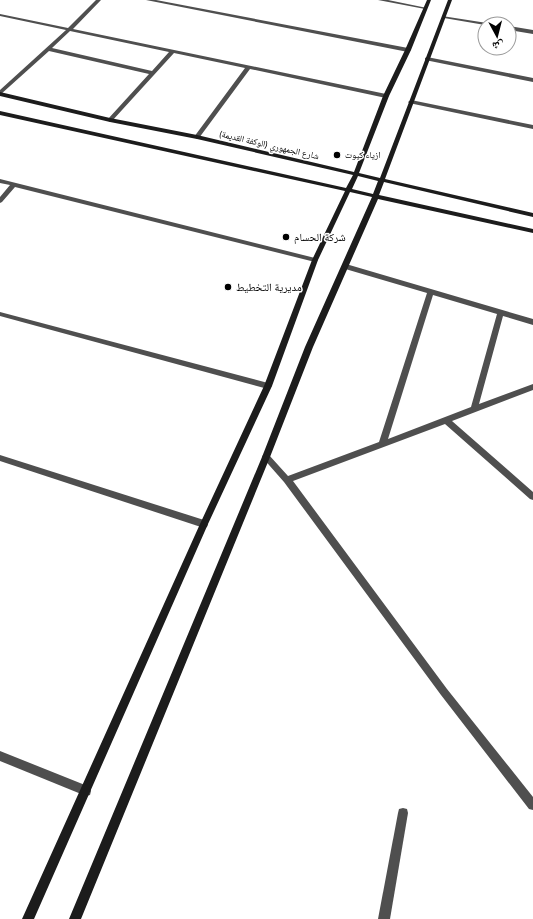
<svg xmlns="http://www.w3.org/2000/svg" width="533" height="919" font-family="'Nunito Sans','Noto Naskh Arabic',sans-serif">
  <rect width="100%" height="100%" fill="#fff"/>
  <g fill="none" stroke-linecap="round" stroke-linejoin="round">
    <polygon fill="#4f4f4f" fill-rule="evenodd" points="0,751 90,787 91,791 90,795 86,796 0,761"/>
    <g fill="#4f4f4f" fill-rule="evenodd">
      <path d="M96 0H101L73 29 386 94 389 96 386 98 250 69 199 138 197 139 194 137 245 68 174 53 112 121 110 122 107 120 108 119 149 74 49 51 0 95V90L66 30 0 16V14L68 28ZM70 31 169 52 152 71 52 48Z"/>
      <polygon points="146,0 156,0 408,48 411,50 408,52"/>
      <polygon points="378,0 388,0 427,8 425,9"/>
      <polygon points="442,16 487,23 489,24 485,24 485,25 444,18 442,18"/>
      <polygon points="509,26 533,30 533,34 509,30"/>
      <polygon points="427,57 533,78 533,82 425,60 425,58"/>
      <polygon points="411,100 533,125 533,129 409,103 408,102"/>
      <polygon points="0,179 315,258 318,260 315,262 15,187 2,202 0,203 0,197 10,185 0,183"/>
      <path d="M342 264H346L533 319V325L503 316 479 404 533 384V390L452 421 533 492V500L530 499 445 424 293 481 447 689 533 797V810L529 809 441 695 284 482 262 457 263 455H269L288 476 379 442 427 293 342 268ZM433 295 497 314 471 407 388 439Z"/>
      <polygon points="0,312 268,383 272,386 268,389 0,316"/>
      <polygon points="0,455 204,520 207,521 208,524 207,527 204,528 0,461"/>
      <polygon points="403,808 407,809 408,813 390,919 378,919 398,813 399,809"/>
    </g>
    <path fill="#1c1c1c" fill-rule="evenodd" d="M427 0H431L411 50 389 96 359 173 380 178 448 0H452L385 179 533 213V217L384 182 379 195 533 229V233L378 199 313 347 270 457 81 919H69L262 457 305 347 372 197 350 192 318 260 272 386 208 524 34 919H22L200 524 264 386 312 260 345 191 0 115V111L346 188 353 175 197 139 110 122 0 96V92L110 118 197 135 354 172 383 96 405 50ZM358 176 378 181 373 194 352 189Z"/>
  </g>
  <g fill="#000" stroke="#fff" stroke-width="1.5">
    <circle cx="337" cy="155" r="4"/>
    <circle cx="286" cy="237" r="4"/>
    <circle cx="228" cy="287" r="4"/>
  </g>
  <g text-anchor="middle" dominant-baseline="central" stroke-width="3" stroke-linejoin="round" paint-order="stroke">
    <g font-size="9" fill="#000" stroke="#fff">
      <text transform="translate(269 145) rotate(13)">شارع الجمهوري (الوكفة القديمة)</text>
    </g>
    <g font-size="9" fill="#000" stroke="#fff" text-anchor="start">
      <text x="345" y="155">ازياء كيوت</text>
    </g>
    <g font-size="11" fill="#000" stroke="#fff" text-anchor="start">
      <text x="294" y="237">شركة الحسام</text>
      <text x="236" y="287">مديرية التخطيط</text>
    </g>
  </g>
  <g transform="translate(497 36) rotate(173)"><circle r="19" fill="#ffffff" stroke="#999999"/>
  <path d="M0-3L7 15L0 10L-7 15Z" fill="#000000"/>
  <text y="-6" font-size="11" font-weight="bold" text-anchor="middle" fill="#000000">ش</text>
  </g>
</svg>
